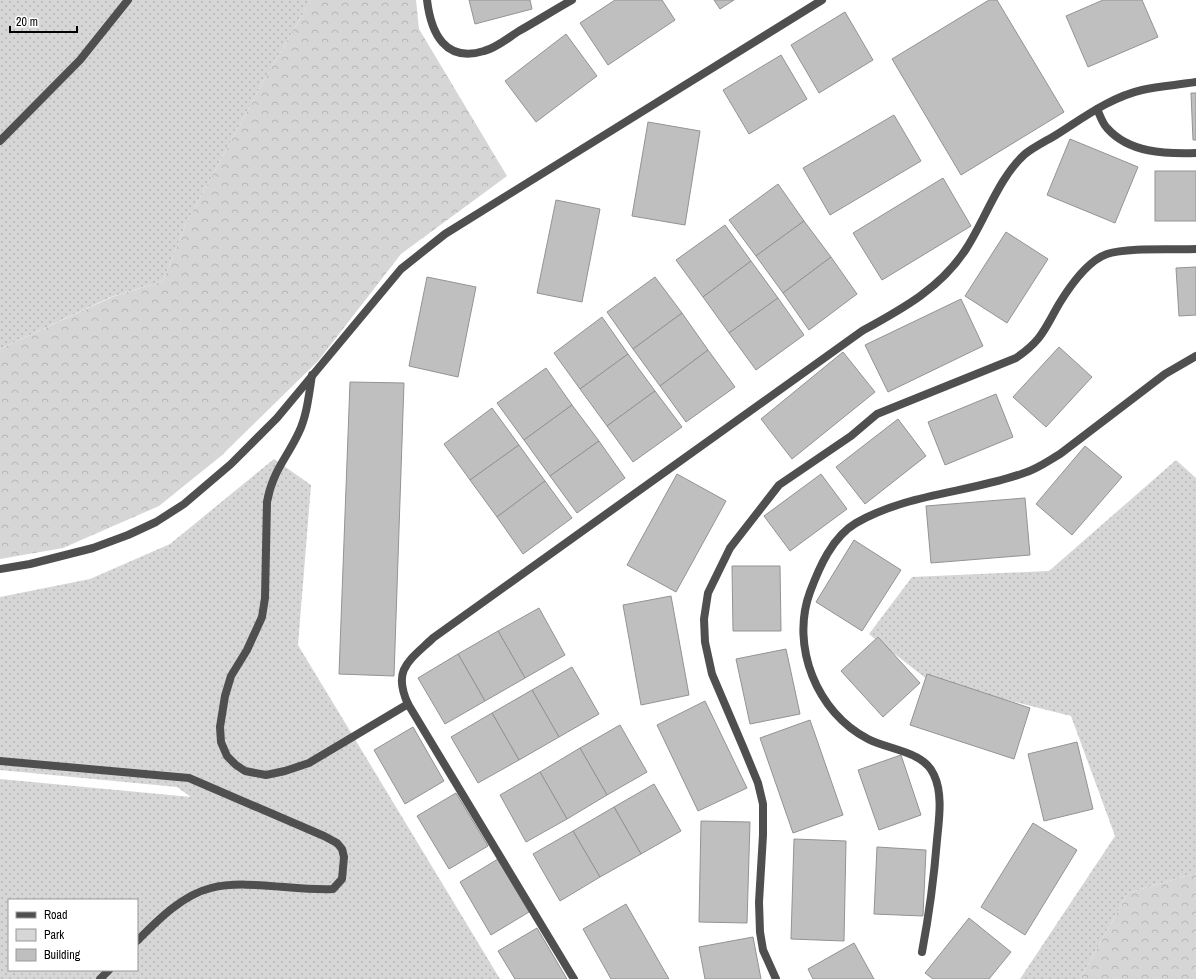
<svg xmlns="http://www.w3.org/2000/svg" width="1196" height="979" font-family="'Archivo Narrow',sans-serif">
  <defs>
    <pattern id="green-dots" width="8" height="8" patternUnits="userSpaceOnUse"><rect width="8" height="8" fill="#d6d6d6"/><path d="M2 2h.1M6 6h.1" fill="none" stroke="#b6b6b6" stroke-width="1.8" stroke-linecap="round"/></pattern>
    <pattern id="forest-crowns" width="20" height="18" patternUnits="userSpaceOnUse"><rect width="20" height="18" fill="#d6d6d6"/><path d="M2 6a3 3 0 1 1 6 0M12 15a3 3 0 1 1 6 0" fill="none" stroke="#b6b6b6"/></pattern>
  </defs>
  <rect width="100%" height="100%" fill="#fff"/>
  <g fill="url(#green-dots)" fill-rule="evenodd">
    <polygon points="0,0 311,0 263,82 185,226 163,281 111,297 0,349"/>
    <path d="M274 459 311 485 298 645 500 979H0V779L191 797 177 787 0 770V597L90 579 170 544ZM9 900H137V970H9Z"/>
    <polygon points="1176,460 1196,478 1196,873 1128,893 1080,979 1020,979 1115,836 1071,716 928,680 869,634 912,577 1049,571"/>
  </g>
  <g fill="url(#forest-crowns)">
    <polygon points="311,0 416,0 419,29 507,176 401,254 318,361 221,456 159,506 63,548 0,559 0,349 112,297 163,281 185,226 263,82"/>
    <polygon points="1196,873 1196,979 1080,979 1128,893"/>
  </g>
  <g fill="#bfbfbf" stroke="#939393">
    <polygon points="469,0 530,0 532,9 475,24"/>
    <polygon points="615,0 662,0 675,20 608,65 580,23"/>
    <polygon points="714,0 734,0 720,9"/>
    <polygon points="989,0 997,0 1064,112 961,175 892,59"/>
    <polygon points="1103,0 1142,0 1158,37 1088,67 1066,16"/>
    <polygon points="845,12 873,60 819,93 791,45"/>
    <polygon points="566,34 597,76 536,122 505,81"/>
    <polygon points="781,55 807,99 749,134 723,90"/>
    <polygon points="1191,93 1196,93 1196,140 1193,140"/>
    <polygon points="894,115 921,161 830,215 803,168"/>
    <polygon points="648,122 700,131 685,225 632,216"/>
    <polygon points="1070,139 1138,167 1115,223 1047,195"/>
    <rect x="1155" y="171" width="41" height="50"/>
    <polygon points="943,178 971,226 882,280 853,233"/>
    <polygon points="778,184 804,221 756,256 729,220"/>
    <polygon points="556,200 600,209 582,302 537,293"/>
    <polygon points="804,221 831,257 783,293 756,256"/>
    <polygon points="725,225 751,261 703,297 676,260"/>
    <polygon points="1006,232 1048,259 1007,323 965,296"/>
    <polygon points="831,257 857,294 809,330 783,293"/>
    <polygon points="751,261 778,298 729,333 703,297"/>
    <polygon points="1196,267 1196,315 1179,316 1176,268"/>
    <polygon points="427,277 476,287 458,377 409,366"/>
    <polygon points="655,277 682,313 633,349 607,312"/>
    <polygon points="778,298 804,335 756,370 729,333"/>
    <polygon points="961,299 983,346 888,392 865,345"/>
    <polygon points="682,313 708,350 660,386 633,349"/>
    <polygon points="602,317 628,354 580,389 554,353"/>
    <polygon points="1059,347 1092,377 1046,427 1013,397"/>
    <polygon points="708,350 735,387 686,422 660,386"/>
    <polygon points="843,352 875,392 792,459 761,419"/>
    <polygon points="628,354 655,391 607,426 580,389"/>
    <polygon points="546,368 572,405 524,440 497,403"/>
    <polygon points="350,382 404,383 394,676 339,674"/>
    <polygon points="655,391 682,427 633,462 607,426"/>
    <polygon points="996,394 1013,437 945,465 928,422"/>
    <polygon points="572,405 599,441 550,476 524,440"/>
    <polygon points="492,408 519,445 470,480 444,444"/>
    <polygon points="898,419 926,456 865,504 836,467"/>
    <polygon points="599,441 625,478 577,513 550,476"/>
    <polygon points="519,445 545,481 497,517 470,480"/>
    <polygon points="1085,446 1122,477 1072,535 1036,504"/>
    <polygon points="677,474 726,501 676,592 627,565"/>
    <polygon points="821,474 847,509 790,551 764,516"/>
    <polygon points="545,481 572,518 523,554 497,517"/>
    <polygon points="1025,498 1030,555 931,563 926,506"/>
    <polygon points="854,540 901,570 862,631 816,602"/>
    <polygon points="732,566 780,566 781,631 733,631"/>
    <polygon points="671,596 689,695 641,705 623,605"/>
    <polygon points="539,608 565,655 525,678 498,631"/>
    <polygon points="498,631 525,678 485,701 458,654"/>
    <polygon points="878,637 920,683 883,717 841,671"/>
    <polygon points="786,649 800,714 750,724 736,659"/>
    <polygon points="458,654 485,701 445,724 418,678"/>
    <polygon points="572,667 599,714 559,737 532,690"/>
    <polygon points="927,674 1030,708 1014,759 910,725"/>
    <polygon points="532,690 559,737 519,760 492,713"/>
    <polygon points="705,701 747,788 698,811 657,725"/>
    <polygon points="492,713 519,760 478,783 451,737"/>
    <polygon points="810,720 843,815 793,833 760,738"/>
    <polygon points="620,725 647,772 607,795 580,748"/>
    <polygon points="413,727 444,781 405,804 374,750"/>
    <polygon points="1077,742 1093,809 1044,821 1028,754"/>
    <polygon points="580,748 607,795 567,819 540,772"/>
    <polygon points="901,755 921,815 879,830 858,770"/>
    <polygon points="540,772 567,819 526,842 500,795"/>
    <polygon points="654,784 681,831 641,854 614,807"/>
    <polygon points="456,793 488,846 449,869 417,816"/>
    <polygon points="614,807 641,854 600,877 573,831"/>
    <polygon points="701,821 750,822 747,923 699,922"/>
    <polygon points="1033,823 1077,850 1025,935 981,907"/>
    <polygon points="573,831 600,877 560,901 533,854"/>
    <polygon points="794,839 846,841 844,941 791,939"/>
    <polygon points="877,847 926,850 923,916 874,914"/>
    <polygon points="498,859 529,912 491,935 460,882"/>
    <polygon points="626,904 669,979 611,979 583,929"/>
    <polygon points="969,918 1011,952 989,979 933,979 925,973"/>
    <polygon points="537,928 567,979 515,979 498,951"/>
    <polygon points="753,937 761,979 705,979 699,947"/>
    <polygon points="854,943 874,979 813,979 808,969"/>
  </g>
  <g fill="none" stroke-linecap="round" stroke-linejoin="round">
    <g stroke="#4f4f4f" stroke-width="8">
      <path d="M427 0C431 33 445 63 484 51 496 48 508 38 519 31 537 21 554 10 572 0"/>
      <path d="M1097 109C1100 115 1102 123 1107 128 1129 153 1165 154 1196 153"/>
      <polyline points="0,141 80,60 128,0"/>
      <path d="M312 375C309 394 307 415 299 432 287 458 272 472 267 502L265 598 262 617 247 650 231 676 225 696 220 727 221 742 227 756 236 765 245 771 266 775 285 771 309 763 408 704 574 979"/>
      <path d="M408 704C392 669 409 661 433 638L862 331C902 309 941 288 966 249 985 220 999 177 1025 154 1034 147 1046 141 1056 135 1083 118 1111 97 1142 90 1160 86 1178 85 1196 82"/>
      <path d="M0 761 189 778 324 836 337 843 342 849 344 857 342 879 333 889C296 891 245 879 211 888 182 895 157 921 137 941"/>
      <path d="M922 952C929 915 934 878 937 840 939 819 943 794 934 775 924 751 889 750 868 739 817 713 790 646 810 592 819 568 832 537 856 523 908 493 969 493 1024 473 1037 469 1048 461 1060 454L1165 374 1196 356"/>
      <polyline points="100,979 109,970"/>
      <path d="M776 979 763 950 760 932 759 902 763 835V804L758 783 744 749 712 674 705 642 704 619 708 593 730 548 779 485 851 436 877 414 1016 358C1042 340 1044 330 1059 304 1070 286 1087 261 1107 254 1128 247 1173 250 1196 249"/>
    </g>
    <polyline stroke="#4f4f4f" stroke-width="8" points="0,569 30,564 93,548 128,535 156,522 184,504 231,464 277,418 401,269 445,234 822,0"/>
  </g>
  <rect x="8" y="899" width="130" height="72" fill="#ffffff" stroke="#999999"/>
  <rect x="16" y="912" width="20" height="6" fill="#4f4f4f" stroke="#999999"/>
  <text x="44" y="919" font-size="12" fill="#000000">Road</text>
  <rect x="16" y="929" width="20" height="12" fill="#d6d6d6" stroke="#999999"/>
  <text x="44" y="939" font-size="12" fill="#000000">Park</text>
  <rect x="16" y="949" width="20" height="12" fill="#bfbfbf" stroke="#999999"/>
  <text x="44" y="959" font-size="12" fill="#000000">Building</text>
  <path d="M10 26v6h67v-6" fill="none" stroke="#000000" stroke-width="2"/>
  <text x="16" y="26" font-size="12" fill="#000000" stroke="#ffffff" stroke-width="3" paint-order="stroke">20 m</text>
</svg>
